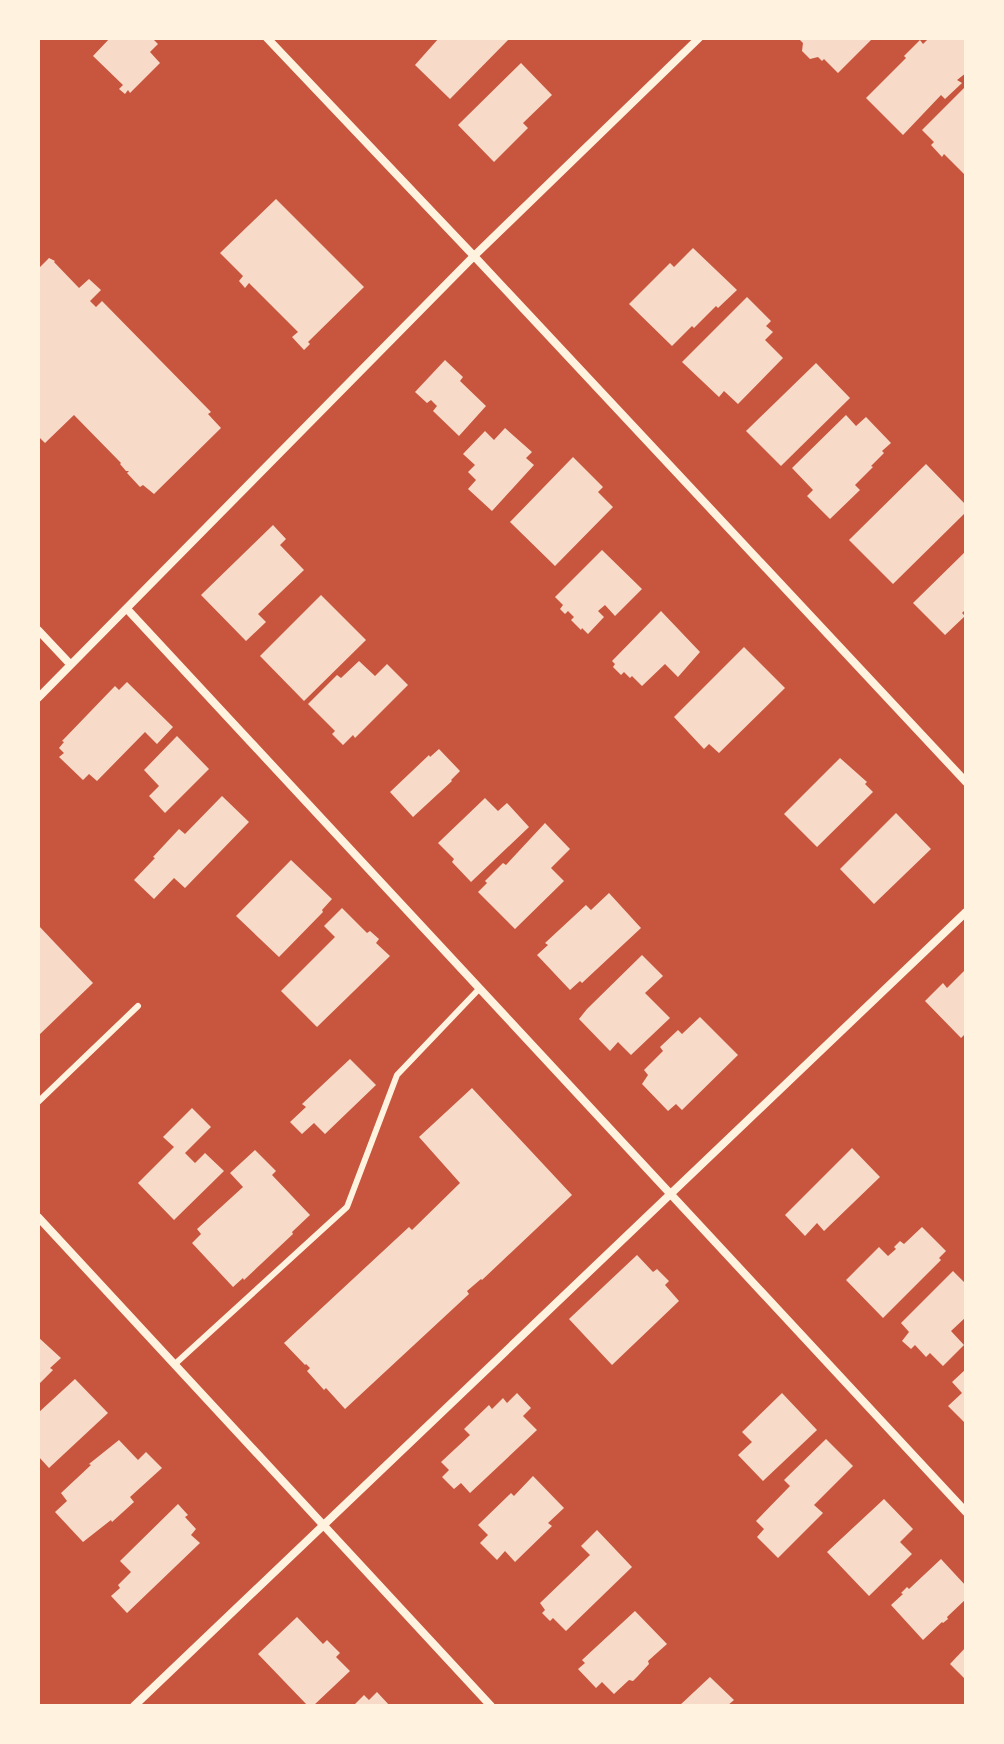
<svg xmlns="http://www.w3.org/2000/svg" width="1004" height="1744" font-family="'Work Sans',sans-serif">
  <rect width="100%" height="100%" fill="#c8553d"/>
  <g fill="#f7dbc8">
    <polygon points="110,38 152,38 158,44 150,52 160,63 130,93 128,90 125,94 119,89 123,85 93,56"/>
    <polygon points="439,38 510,38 450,99 415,65"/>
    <polygon points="798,38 873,38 838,73 824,59 822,61 818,57 810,59 802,51 803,43"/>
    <polygon points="929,38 966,38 966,73 957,80 962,83 945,99 941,95 903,135 866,98 906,58 904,56 920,40 923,44"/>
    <polygon points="521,63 552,95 523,123 528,128 494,162 458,125"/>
    <polygon points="966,86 966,176 944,154 942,157 931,145 934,142 922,130"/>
    <polygon points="276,199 364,287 308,342 310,344 304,350 292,337 298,332 249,283 245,288 239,281 243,276 220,253"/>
    <polygon points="693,248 737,290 718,308 716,306 694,328 692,326 672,346 629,304 670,263 674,267"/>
    <polygon points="49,258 55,261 54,262 79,288 89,279 101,290 90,301 96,307 102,301 211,412 208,414 221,428 154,494 143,485 140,487 127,473 129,471 126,471 120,464 121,463 74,415 45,443 38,436 38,269"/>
    <polygon points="747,297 771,321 766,326 773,332 765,340 783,358 738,404 724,391 719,397 682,362"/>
    <polygon points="445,360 463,377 460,381 486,406 459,436 433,411 437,406 431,400 427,403 415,392"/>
    <polygon points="816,363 850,398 781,466 746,431"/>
    <polygon points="846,415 856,426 866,417 891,443 882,451 884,453 871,466 873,467 855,485 860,490 830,519 807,496 813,490 792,468"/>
    <polygon points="505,428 532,452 526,458 534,465 492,511 468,489 476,480 468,472 475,465 463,454 485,431 494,440"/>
    <polygon points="573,457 603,487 598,492 613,507 555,566 510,522"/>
    <polygon points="926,464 966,505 966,512 893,584 849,540"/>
    <polygon points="273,525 286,539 280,545 304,570 258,614 266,622 246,641 201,595"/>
    <polygon points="602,550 642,589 615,616 605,605 598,611 604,617 588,634 582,628 581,630 571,620 574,617 568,611 565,614 560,609 563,605 555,597"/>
    <polygon points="966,551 966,609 962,613 965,616 945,635 913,603"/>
    <polygon points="321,595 366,640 304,701 260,656"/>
    <polygon points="661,611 700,652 678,677 665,664 642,686 632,676 630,678 624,672 621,675 613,667 615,664 612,661"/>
    <polygon points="744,647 785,688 719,753 709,744 704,749 674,717"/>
    <polygon points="359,661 375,676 387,664 408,685 355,738 353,735 343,745 332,734 335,731 308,704 337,675 341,678"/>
    <polygon points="127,682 173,727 157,744 145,732 97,781 89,774 83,780 59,757 64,753 59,748 64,742 62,741 115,686 119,690"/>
    <polygon points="177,736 209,769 165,813 149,796 159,786 144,770"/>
    <polygon points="439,749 460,771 451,780 452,781 413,817 390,792 429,755 430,757"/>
    <polygon points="840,758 867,782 865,784 873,792 817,847 784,814"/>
    <polygon points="222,796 249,822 185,888 174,878 154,899 134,880 155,858 153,857 179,829 185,834"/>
    <polygon points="485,798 498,811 507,803 529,827 471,882 452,862 454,859 438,843"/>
    <polygon points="896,813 931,849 874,904 840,869"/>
    <polygon points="545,823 570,849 551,868 564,881 515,929 478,892 487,883 485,881 503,863 506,865"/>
    <polygon points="291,860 332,899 322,910 323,912 279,957 236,916"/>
    <polygon points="609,893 641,928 582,983 580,981 570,990 537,955 548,945 545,943 586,905 591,910"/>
    <polygon points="342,908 367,933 370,931 379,939 376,943 390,956 317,1027 281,991 335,937 324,926"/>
    <polygon points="38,925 93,983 38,1036"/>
    <polygon points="642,955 663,976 645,993 670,1018 631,1055 618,1042 610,1051 579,1019 587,1009"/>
    <polygon points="966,969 966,1033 961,1038 925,1001 943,983 947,988"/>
    <polygon points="700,1017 738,1055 682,1110 676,1104 668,1111 642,1084 648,1075 644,1070 663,1051 660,1047 678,1030 682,1034"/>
    <polygon points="350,1059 376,1085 325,1134 314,1123 302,1134 290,1122 306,1107 302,1104"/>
    <polygon points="472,1088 572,1195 482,1280 481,1279 467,1291 469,1294 345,1409 326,1388 324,1390 307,1371 310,1368 306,1364 305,1365 284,1343 409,1227 412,1230 460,1183 419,1137"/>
    <polygon points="192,1108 211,1127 185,1153 195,1163 205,1153 224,1171 174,1220 138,1183 174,1147 163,1137"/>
    <polygon points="852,1148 880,1177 824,1231 817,1223 805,1236 785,1215"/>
    <polygon points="255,1150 276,1171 272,1175 310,1215 292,1232 293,1234 244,1280 243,1278 233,1287 192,1243 201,1234 197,1229 243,1187 230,1173"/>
    <polygon points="922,1227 946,1251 939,1258 941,1260 883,1318 846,1280 879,1247 888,1256 896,1249 894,1247 900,1241 904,1244"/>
    <polygon points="637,1255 653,1272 657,1269 669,1281 665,1285 679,1301 612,1365 569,1319"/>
    <polygon points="953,1271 966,1284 966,1317 951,1331 964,1345 943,1366 930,1353 926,1357 915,1345 911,1349 902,1341 909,1332 901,1323"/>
    <polygon points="38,1337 61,1358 50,1368 53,1370 38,1385"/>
    <polygon points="966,1369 966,1424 948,1406 962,1393 952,1382"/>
    <polygon points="75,1379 108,1413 49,1468 38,1456 38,1413"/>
    <polygon points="517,1393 531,1408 523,1416 537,1430 470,1493 461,1483 454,1489 442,1477 449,1470 441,1462 470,1435 464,1429 489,1405 492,1409 503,1398 507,1403"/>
    <polygon points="782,1393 817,1430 763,1481 738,1455 752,1442 742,1432"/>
    <polygon points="826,1439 853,1466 814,1505 823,1513 778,1558 757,1537 764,1529 756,1521 790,1486 784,1480"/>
    <polygon points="119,1440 138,1460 146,1452 162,1468 130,1497 134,1502 112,1522 111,1520 83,1542 55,1512 67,1501 61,1493 91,1465 89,1464"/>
    <polygon points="533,1476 564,1508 548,1523 552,1526 515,1562 505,1551 497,1560 480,1543 488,1535 478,1525 511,1493 514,1496"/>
    <polygon points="884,1499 913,1529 900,1542 912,1554 869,1596 827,1552"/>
    <polygon points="178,1504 188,1515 185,1517 196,1529 191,1535 200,1543 127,1613 111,1596 120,1588 118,1585 131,1572 120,1561"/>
    <polygon points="597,1530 632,1567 566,1631 553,1618 550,1621 542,1613 545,1610 540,1603 590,1555 581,1546"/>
    <polygon points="941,1559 966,1586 966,1599 947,1617 948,1619 943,1623 942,1622 923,1640 891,1605 903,1594 901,1593 907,1587 909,1589"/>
    <polygon points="635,1611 667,1644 648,1661 649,1664 638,1676 633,1681 629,1680 614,1694 602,1682 596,1688 578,1669 585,1663 582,1660"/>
    <polygon points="297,1617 323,1644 327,1640 340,1653 336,1657 350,1671 313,1706 308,1706 258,1654"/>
    <polygon points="966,1647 966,1680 950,1664"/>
    <polygon points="710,1677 734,1700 727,1706 679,1706"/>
    <polygon points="377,1692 390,1706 353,1706 364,1695 369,1700"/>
  </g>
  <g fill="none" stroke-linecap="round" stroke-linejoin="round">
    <g stroke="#fff3e0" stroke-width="6">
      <polyline points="38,1102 138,1006"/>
      <polyline points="175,1364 347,1207 397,1075 479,989"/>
    </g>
    <g stroke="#fff3e0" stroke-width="8">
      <polyline points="267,38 474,256 966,782"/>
      <polyline points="127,609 966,1512"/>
      <polyline points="38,630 70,664"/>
      <polyline points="38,698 474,256 699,38"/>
      <polyline points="38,1217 491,1706"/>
      <polyline points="134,1706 966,912"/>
    </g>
  </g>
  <rect width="1004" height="1744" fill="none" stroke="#fff3e0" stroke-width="80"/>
</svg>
